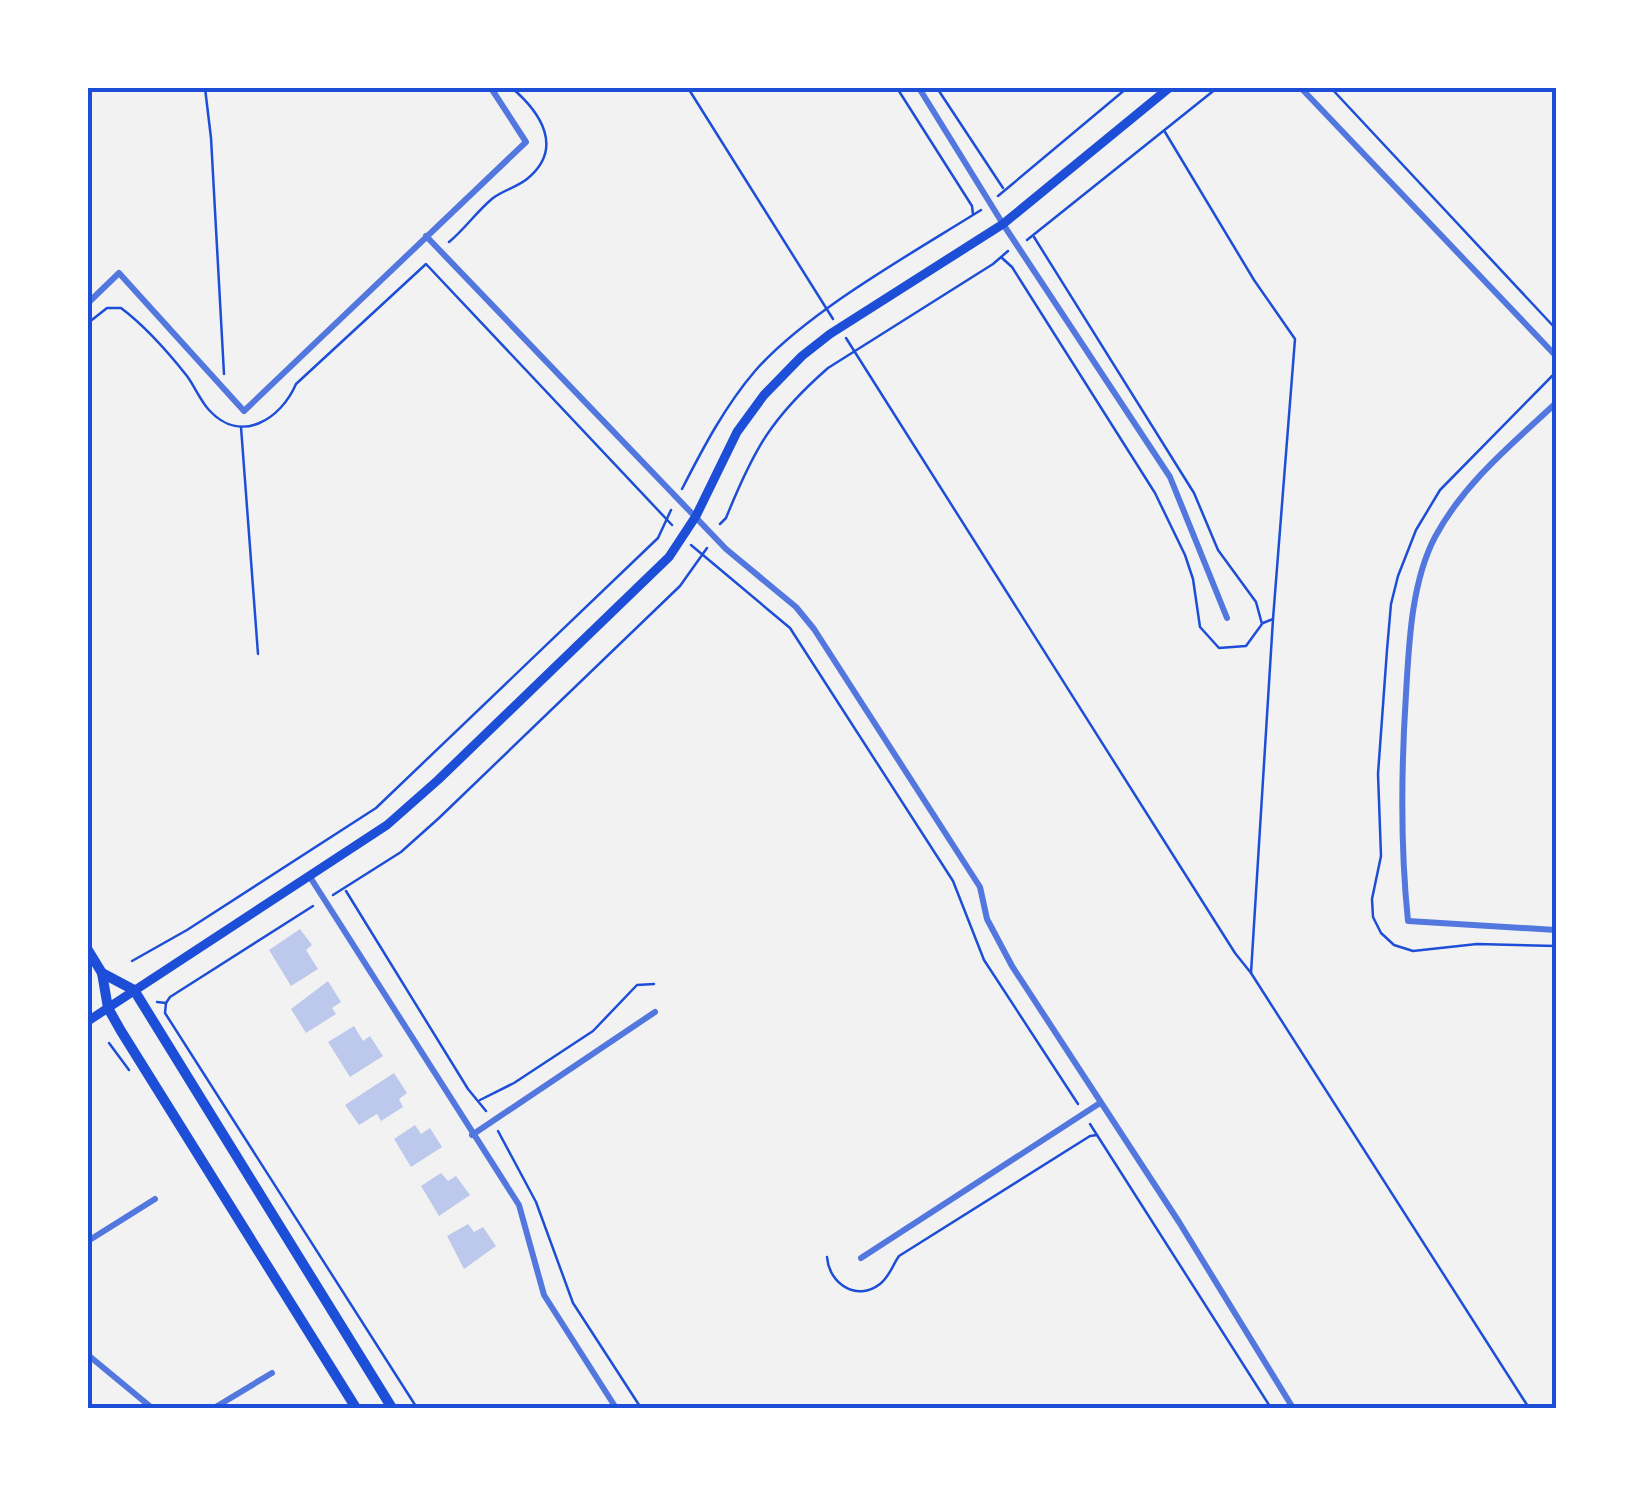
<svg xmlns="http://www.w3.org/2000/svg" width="1644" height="1496" font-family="Signika,sans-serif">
  <rect width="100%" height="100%" fill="#f2f2f2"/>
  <g fill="#bdc9ec">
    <polygon points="300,929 312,945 306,950 318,969 291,986 269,950"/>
    <polygon points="328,981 341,1002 332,1008 336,1014 306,1033 291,1009"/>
    <polygon points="354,1026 363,1041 370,1036 383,1056 350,1077 328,1042"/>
    <polygon points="394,1073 407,1093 399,1099 403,1107 381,1121 377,1114 359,1125 345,1105"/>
    <polygon points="415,1125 421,1134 430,1128 442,1147 411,1167 394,1139"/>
    <polygon points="441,1173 448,1181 456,1176 470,1195 439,1216 421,1186"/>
    <polygon points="468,1224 474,1232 483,1227 496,1246 464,1269 447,1236"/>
  </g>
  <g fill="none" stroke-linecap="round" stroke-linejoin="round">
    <g stroke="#1d4ed8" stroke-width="2.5">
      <polyline points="205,88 211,138 224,374"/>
      <polyline points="688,88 833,319"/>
      <polyline points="897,88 972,206 973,214"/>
      <polyline points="937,88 1003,188"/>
      <polyline points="1331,88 1556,329"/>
      <polyline points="1165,132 1254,280 1295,339 1273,619 1263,623"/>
      <polyline points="998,196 1127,88"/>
      <polyline points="1027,240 1217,88"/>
      <path d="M449 242C465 229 476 212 493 198 504 190 517 187 527 179 565 148 540 112 512 88"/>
      <polyline points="1002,258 1012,267 1155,493 1185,555 1193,579 1200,627 1219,648 1246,646 1262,624 1256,602 1218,550 1194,493 1034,237"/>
      <path d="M88 323 107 308H121C145 326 168 352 187 376 195 387 200 400 209 410 241 445 281 419 296 384L426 264 672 525"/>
      <polyline points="846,338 1235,953 1251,973"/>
      <polyline points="1556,372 1440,490 1416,530 1398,576 1391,604 1387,650 1378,774 1381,856 1372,899 1373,917 1381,933 1394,945 1413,951 1477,944 1556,946"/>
      <polyline points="241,427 258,654"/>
      <path d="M682 489C703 448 725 406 755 371 808 311 911 254 981 210"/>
      <path d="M720 524 726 518C754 449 771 418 828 368L993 264 1008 251"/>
      <polyline points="691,545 790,628 953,881 984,960 1078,1104"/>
      <polyline points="1273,619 1251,973 1529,1408"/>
      <polyline points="346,891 468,1089 486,1111"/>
      <polyline points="333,895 401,852 439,818 680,586 707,548"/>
      <polyline points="132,961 187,930 376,808 658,538 671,510"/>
      <polyline points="157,1002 166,1003 170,997 313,906"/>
      <polyline points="166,1003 165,1013 417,1408"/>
      <polyline points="109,1043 129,1070"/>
      <polyline points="480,1100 514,1083 593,1031 637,985 654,984"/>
      <polyline points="1090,1124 1097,1135"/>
      <polyline points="498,1131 536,1202 573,1303 641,1408"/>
      <path d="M827 1257C829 1284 857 1302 880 1284 890 1276 892 1266 899 1256L1090 1136 1097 1135 1271 1408"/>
    </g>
    <g stroke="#5277de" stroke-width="6">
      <polyline points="919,88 1003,224 1170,477 1227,618"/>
      <polyline points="1301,88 1556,356"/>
      <polyline points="426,236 726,549 796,607 814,629 980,887 987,919 1012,966 1179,1222 1293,1408"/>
      <polyline points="88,303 119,273 244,411 526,142 491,88"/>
      <path d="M1556 403C1512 444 1464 483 1435 537 1411 583 1409 644 1406 694 1401 771 1400 844 1408 921L1556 930"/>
      <polyline points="310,877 519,1205 544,1295 616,1408"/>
      <polyline points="472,1135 655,1012"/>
      <polyline points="88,1241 155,1199"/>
      <polyline points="861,1258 1100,1103"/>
      <polyline points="88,1355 152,1408"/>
      <polyline points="214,1408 272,1373"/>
    </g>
    <polyline stroke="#1d4ed8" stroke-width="9" points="88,1021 387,825 438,780 669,557 696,516 737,432 764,395 802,356 830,334 1003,224 1169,88"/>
    <g stroke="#1d4ed8" stroke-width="10">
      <polyline points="88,950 102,973 108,1008 121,1031 356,1408"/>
      <polyline points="102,973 134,990 392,1408"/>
    </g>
  </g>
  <rect width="1644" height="1496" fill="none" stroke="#ffffff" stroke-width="180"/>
  <rect x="90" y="90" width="1464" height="1316" fill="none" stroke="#1d4ed8" stroke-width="4"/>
</svg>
